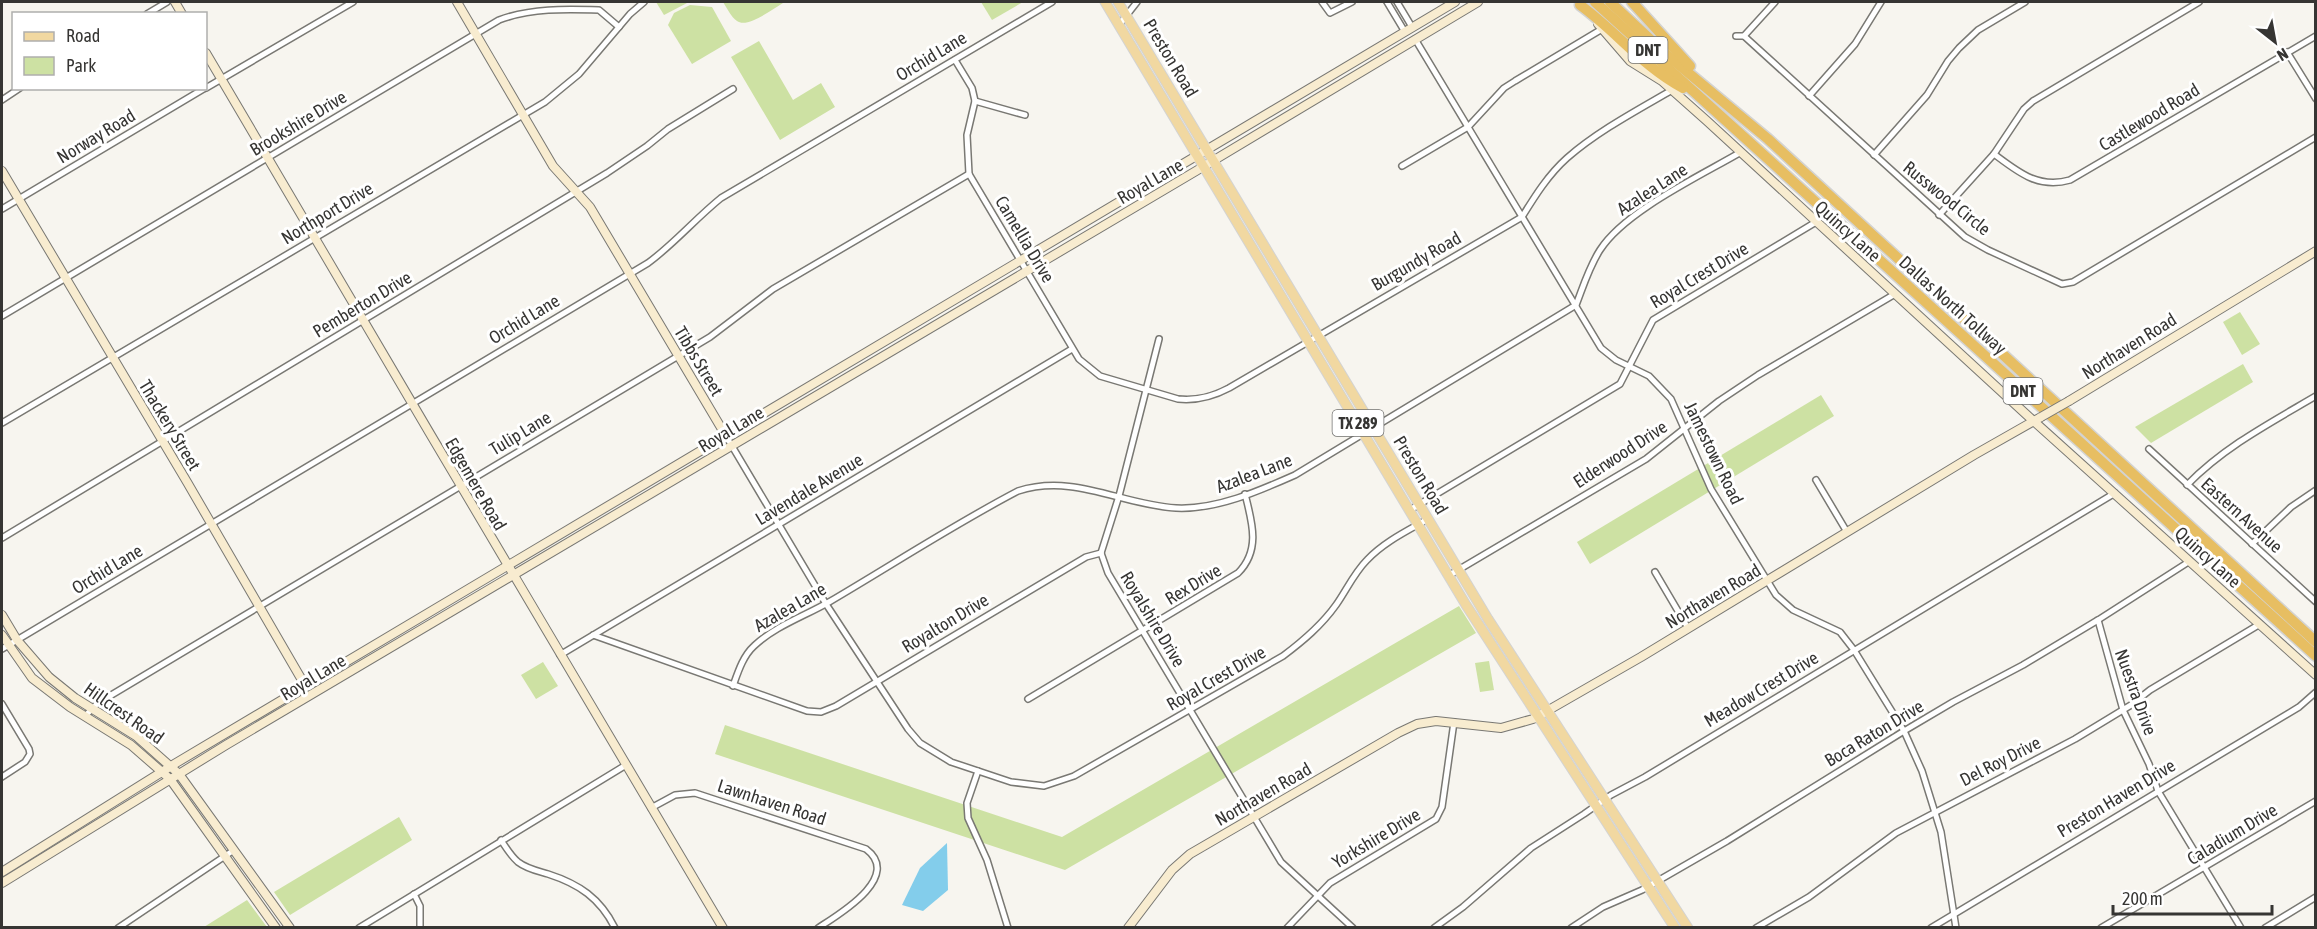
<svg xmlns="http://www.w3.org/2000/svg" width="2317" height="929" font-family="'Asap Condensed',sans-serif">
  <rect width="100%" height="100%" fill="#f7f5ef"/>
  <g fill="#cde1a3">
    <polygon points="656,2 689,2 664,15"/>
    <path d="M723 2H785C775 7 748 29 737 21 731 17 727 8 723 2Z"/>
    <polygon points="981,2 1023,2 992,20"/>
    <polygon points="690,5 712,7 731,41 692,64 668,25 674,13"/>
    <polygon points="759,41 793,100 821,83 835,107 780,140 731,57"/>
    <polygon points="2240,312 2260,344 2242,355 2223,322"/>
    <polygon points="2243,364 2253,382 2151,443 2135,427"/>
    <polygon points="1821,395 1834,416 1590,564 1577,542"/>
    <polygon points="1459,606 1476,633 1065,870 715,754 725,725 1062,837"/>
    <polygon points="1489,661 1494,690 1480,692 1475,663"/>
    <polygon points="543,662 558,686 536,699 521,675"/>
    <polygon points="399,817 412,840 290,915 274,892"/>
    <polygon points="247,900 267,927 204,927"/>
  </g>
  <polygon fill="#83cdeb" points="947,843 948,890 923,911 902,905 920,868"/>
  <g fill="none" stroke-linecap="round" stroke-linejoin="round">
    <g stroke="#797873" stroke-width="8">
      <g id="street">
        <polyline points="1322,2 1330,13 1352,2"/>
        <polyline points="1387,2 1405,32"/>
        <polyline points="1397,2 1412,27"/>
        <polyline points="147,14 167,2"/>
        <polyline points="1119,25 1137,2"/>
        <polyline points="1736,36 1744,36 1775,2"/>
        <polyline points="1744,36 1965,237 1988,250 2062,284 2073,282 2316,137"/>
        <polyline points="1415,39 1601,348 1616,360 1649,376 1671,399 1711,489 1776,595 1793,610 1840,632 1854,650 1904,731 1922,771 1941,832 1956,928"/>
        <polyline points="2287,52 2316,99"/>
        <path d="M955 60 972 88 975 101 967 135 969 174 1079 359 1100 376 1178 399C1197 401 1212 397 1229 388L1522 217C1535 196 1548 175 1567 158 1598 131 1636 111 1672 90"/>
        <polyline points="206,88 353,2"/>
        <polyline points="1809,96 1855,44 1881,2"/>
        <polyline points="2,100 20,88"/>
        <polyline points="975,101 1025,115"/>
        <path d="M1994 154C2018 172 2038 189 2070 180L2316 36"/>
        <polyline points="1874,155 1927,95 1948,61 1959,48 1978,30 2025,2"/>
        <polyline points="1402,166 1468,127 1504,88 1515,81 1602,29"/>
        <polyline points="2,209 205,88"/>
        <polyline points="1939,215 1994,154 2024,109 2033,101 2199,2"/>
        <path d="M2 316 499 20C531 8 565 9 599 10L619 27"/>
        <polyline points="2,423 545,102 579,74 630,14 644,2"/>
        <path d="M726 436 826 604 908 729 920 743 951 762 1011 782 1044 786 1074 776 1283 656C1303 641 1321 626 1336 605 1346 591 1354 573 1367 560 1384 542 1407 531 1428 519"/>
        <polyline points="2149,449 2316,602"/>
        <polyline points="1816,480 1847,532"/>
        <path d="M2187 485C2224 447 2270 423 2316 396"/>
        <polyline points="1410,510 1620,384 1653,320 1816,222"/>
        <polyline points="2,538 607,173 647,146 668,129 733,89"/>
        <polyline points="2252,544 2291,507 2316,490"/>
        <polyline points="1101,553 1108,573 1281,862 1353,928"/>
        <polyline points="1101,553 1119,496 1159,339"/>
        <polyline points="1655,572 1688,628"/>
        <polyline points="1448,576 1646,459 1719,401 1758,375 1895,294"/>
        <polyline points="2098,620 2123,710 2149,764 2158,791 2241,928"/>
        <polyline points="593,635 807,711 821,712 836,706 1086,557 1101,553"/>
        <path d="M2 649 648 263C674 244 695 219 721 198L1052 2"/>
        <polyline points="560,655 1072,349"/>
        <path d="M733 686C738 672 743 656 754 646 775 626 805 616 829 602 892 565 953 525 1018 491 1074 473 1122 505 1176 508 1216 510 1259 491 1295 475L1576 305C1583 287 1589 267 1600 250 1625 211 1700 176 1741 152"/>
        <path d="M1028 699 1238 573C1261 550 1252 522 1245 494"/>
        <polyline points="2,704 29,749 30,754 25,762 2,777"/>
        <polyline points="85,716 98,703 710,337 773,289 969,174"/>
        <polyline points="978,771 967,803 968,818 987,860 1008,928"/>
        <path d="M651 808 675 795 695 793 866 849C903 877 838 915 818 928"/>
        <path d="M501 840C506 848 511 856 518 862 527 869 538 871 548 874 579 884 600 898 615 928"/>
        <polyline points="414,894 420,906 420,928"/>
        <polyline points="118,928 234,850"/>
        <polyline points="359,928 626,765"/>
        <polyline points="1287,928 1330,883 1436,819 1442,807 1454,722"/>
        <polyline points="1434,928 1463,907 1531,848 1584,814 1611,795 1645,777 2115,493"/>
        <polyline points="1571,928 1603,907 1642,890 1727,841 1904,731 1953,702 2023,665 2098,620 2190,561"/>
        <polyline points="1756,928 1809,897 1896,833 2075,739 2131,705 2150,690 2260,624"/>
        <polyline points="1931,928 2299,707 2316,692"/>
        <polyline points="2101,928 2316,801"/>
        <polyline points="2265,928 2316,897"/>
      </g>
    </g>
    <g stroke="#797873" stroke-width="10">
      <g id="secondary">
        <polyline points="175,2 182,14"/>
        <polyline points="457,2 553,166 590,207 726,436"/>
        <polyline points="1598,24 1630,61 1662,81 1707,121 2028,416 2316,675"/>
        <path d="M206 53C378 345 549 637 723 928"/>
        <polyline points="2,171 187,482 306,687"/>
        <polyline points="2069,401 2316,251"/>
        <polyline points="2,615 17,640 49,677 75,698 136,736 179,774 290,928"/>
        <polyline points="2,635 32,678 70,707 131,745 170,779 276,928"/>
        <polyline points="2,872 176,763 1455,2"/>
        <polyline points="2,883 226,745 1196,171 1478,2"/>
        <polyline points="1128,928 1172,870 1190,854 1398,733 1417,724 1436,721 1501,728 1533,719 1641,657 1974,455 2041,417"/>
      </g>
    </g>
    <g stroke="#d3d3d2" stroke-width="11">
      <g id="primary">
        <polyline points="1105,2 1466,605 1675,928"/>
        <polyline points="1118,2 1488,619 1688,928"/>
      </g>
    </g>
    <g stroke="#d3d3d2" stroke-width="13">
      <g id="highway">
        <polyline points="1595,2 2316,656"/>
        <polyline points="1610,2 1668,56 1768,139 2316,642"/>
        <polyline points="1632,2 1690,66"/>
        <path d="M1580 5C1616 31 1643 67 1683 88"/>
      </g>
    </g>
    <use href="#street" stroke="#fff" stroke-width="5"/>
    <use href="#secondary" stroke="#f8ecd0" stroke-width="8"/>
    <use href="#primary" stroke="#f1d8a1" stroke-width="9"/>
    <use href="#highway" stroke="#e7be62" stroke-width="10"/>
    <g stroke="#797873" stroke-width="10" stroke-linecap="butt">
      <polyline id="secondary-bridge" points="2041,417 2069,401"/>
    </g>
    <use href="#secondary-bridge" stroke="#f8ecd0" stroke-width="8"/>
  </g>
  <g text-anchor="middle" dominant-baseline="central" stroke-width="6" stroke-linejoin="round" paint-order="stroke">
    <g fill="#fff" stroke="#727270" stroke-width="1.5">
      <rect x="1628.5" y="37" width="39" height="26" rx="4.5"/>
      <rect x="2003.5" y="378" width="39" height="26" rx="4.5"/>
      <rect x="1332.5" y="410" width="51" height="26" rx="4.5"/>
    </g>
    <g font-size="16" font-weight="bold" fill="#363533">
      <text x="1648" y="50">DNT</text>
      <text x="2023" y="391">DNT</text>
      <text x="1358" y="423">TX 289</text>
    </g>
    <g font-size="18" fill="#363533" stroke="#fff">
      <text transform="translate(931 56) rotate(-31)">Orchid Lane</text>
      <text transform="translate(1171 58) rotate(59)">Preston Road</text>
      <text transform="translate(2149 117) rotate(-31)">Castlewood Road</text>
      <text transform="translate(298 123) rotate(-31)">Brookshire Drive</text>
      <text transform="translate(96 136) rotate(-31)">Norway Road</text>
      <text transform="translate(1150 181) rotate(-30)">Royal Lane</text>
      <text transform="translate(1652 189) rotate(-33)">Azalea Lane</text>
      <text transform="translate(1947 198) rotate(39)">Russwood Circle</text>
      <text transform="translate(327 213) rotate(-31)">Northport Drive</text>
      <text transform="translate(1848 231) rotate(42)">Quincy Lane</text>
      <text transform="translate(1025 239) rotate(59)">Camellia Drive</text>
      <text transform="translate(1416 261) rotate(-30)">Burgundy Road</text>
      <text transform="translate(1699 275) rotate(-31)">Royal Crest Drive</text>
      <text transform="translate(362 304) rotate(-31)">Pemberton Drive</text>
      <text transform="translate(1953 305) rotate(42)">Dallas North Tollway</text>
      <text transform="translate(524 319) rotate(-31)">Orchid Lane</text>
      <text transform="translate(2129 346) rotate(-32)">Northaven Road</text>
      <text transform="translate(699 361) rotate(59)">Tibbs Street</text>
      <text transform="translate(170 425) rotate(59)">Thackery Street</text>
      <text transform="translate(731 429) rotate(-31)">Royal Lane</text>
      <text transform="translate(520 433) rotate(-31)">Tulip Lane</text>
      <text transform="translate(1714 453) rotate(64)">Jamestown Road</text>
      <text transform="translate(1620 454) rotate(-33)">Elderwood Drive</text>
      <text transform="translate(1254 473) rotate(-21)">Azalea Lane</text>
      <text transform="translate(1421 475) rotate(59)">Preston Road</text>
      <text transform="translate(476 484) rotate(60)">Edgemere Road</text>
      <text transform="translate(809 489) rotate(-31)">Lavendale Avenue</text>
      <text transform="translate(2242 515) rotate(42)">Eastern Avenue</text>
      <text transform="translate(2208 557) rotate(42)">Quincy Lane</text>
      <text transform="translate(107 569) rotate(-31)">Orchid Lane</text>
      <text transform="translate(1193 584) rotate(-31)">Rex Drive</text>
      <text transform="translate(1713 596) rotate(-31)">Northaven Road</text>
      <text transform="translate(790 607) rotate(-30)">Azalea Lane</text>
      <text transform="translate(1153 619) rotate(59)">Royalshire Drive</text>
      <text transform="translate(945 623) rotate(-31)">Royalton Drive</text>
      <text transform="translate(313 677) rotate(-31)">Royal Lane</text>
      <text transform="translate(1216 678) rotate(-30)">Royal Crest Drive</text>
      <text transform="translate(1761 689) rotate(-31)">Meadow Crest Drive</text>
      <text transform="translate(2136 692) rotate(70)">Nuestra Drive</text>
      <text transform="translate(124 713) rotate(35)">Hillcrest Road</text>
      <text transform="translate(1874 733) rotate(-31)">Boca Raton Drive</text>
      <text transform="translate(2000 761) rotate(-27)">Del Roy Drive</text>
      <text transform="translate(1263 794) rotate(-30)">Northaven Road</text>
      <text transform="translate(2116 798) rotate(-31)">Preston Haven Drive</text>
      <text transform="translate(772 802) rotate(18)">Lawnhaven Road</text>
      <text transform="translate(2232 834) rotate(-31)">Caladium Drive</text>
      <text transform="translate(1376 838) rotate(-31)">Yorkshire Drive</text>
    </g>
  </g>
  <rect width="2317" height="929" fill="none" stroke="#363533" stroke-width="6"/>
  <rect x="12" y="12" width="195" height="78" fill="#ffffff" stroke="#afaead" stroke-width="1.5"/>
  <rect x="24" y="32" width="30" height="9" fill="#f1d8a1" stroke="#afaead" stroke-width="1.5"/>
  <text x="66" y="42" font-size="18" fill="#363533">Road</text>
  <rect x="24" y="57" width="30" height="18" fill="#cde1a3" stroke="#afaead" stroke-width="1.5"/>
  <text x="66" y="72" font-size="18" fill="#363533">Park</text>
  <g transform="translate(2275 42) rotate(149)" stroke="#ffffff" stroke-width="4.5" paint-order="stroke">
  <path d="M0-4.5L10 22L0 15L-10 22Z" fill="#363533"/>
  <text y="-9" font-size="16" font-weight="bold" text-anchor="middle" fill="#363533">N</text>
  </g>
  <path d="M2113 905v9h159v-9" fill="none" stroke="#363533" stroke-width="3"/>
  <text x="2122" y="905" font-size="18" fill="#363533" stroke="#ffffff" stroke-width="4.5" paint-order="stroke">200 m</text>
</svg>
